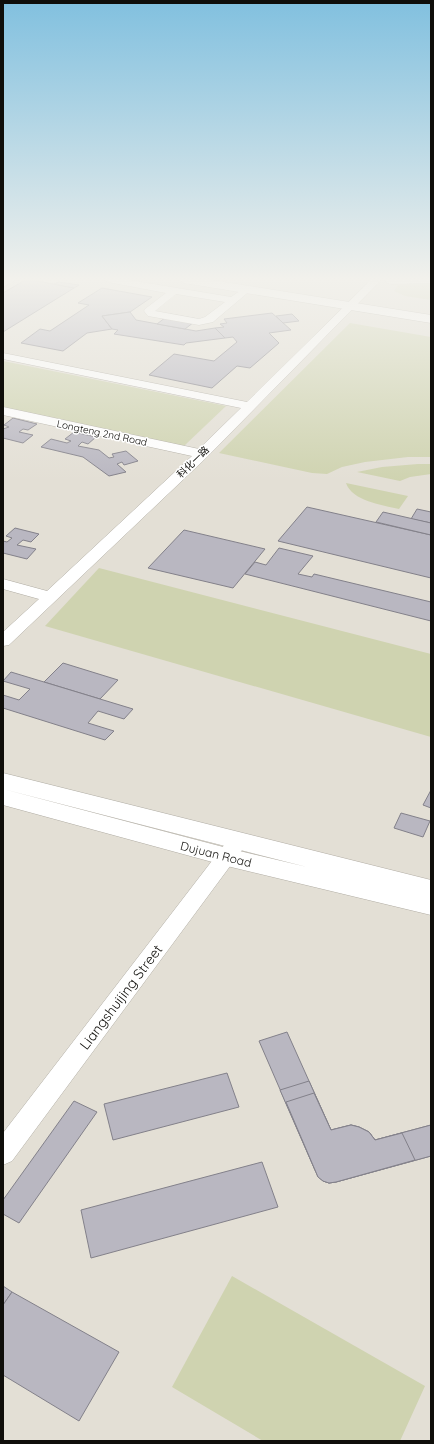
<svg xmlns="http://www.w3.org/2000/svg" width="434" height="1444" font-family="Quicksand,'Noto Sans SC',sans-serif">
  <rect width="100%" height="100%" fill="#e3dfd5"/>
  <g fill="#cfd3b0">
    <polygon points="425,282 431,283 431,300 405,296 394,291 398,285"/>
    <polygon points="350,323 431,337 431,457 408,457 365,462 342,467 327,474 312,473 219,453"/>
    <polygon points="3,361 226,406 184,446 3,407"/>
    <polygon points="418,464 431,464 431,474 410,477 400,481 357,472 382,467"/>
    <path d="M346 483 408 496 399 509C382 505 352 501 346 483Z"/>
    <polygon points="99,568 431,654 431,737 45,626"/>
    <polygon points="232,1276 425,1386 400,1441 263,1441 172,1387"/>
  </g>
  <g fill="#b9b7c1" stroke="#83818a">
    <polygon points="27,279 74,288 3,332 3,293"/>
    <polygon points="59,282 79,285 74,288 54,284"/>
    <polygon points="102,288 152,297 130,312 102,316 112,329 87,333 63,351 21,343 40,329 50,331 89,305 78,303"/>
    <polygon points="130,312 136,320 196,331 215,328 225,338 186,343 184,345 114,334 118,330 112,329 102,316"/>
    <polygon points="272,313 291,330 269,333 279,343 250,368 237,366 212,388 149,375 174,354 214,361 237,342 233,337 225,338 215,328 224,327 220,324 227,323 224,319"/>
    <polygon points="170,314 198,319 185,329 157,324"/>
    <polygon points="292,314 299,321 283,323 276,316"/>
    <polygon points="13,418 37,424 28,430 23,429 19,432 33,435 23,443 3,438 3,429 9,427 4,425"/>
    <polygon points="74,432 96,437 88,444 82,442 78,446 99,450 109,458 114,457 112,454 126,451 138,461 124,465 122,462 117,464 126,472 109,476 83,457 41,447 51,439 67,443 71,441 65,439"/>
    <polygon points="307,507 431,535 431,578 278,541"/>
    <polygon points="417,509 431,512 431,523 411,519"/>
    <polygon points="383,512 431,523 431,535 376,522"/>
    <polygon points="15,528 39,534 31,542 23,540 17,545 36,549 27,559 3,553 3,541 7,542 12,538 6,536"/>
    <polygon points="184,530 265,549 233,588 148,568"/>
    <polygon points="279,548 313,556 298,574 312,577 314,574 431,602 431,621 245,574 255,562 266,565"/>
    <polygon points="63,663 118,680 100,699 44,682"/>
    <polygon points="11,672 100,699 133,709 124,719 98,711 88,723 114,731 105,740 3,708 3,695 19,700 30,689 3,681"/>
    <polygon points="431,790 431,808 423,805"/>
    <polygon points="401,813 430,821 423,837 394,828"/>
    <polygon points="287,1032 331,1130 351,1125 359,1127 369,1132 375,1140 431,1125 431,1156 336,1182 329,1183 323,1181 315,1170 259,1041"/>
    <polygon points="227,1073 239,1107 113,1140 104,1104"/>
    <polygon points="309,1081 331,1130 351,1125 359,1127 369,1132 375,1140 431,1125 431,1156 336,1182 329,1183 323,1181 318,1177 280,1090"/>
    <polygon points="314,1093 331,1130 351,1125 359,1127 369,1132 375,1140 402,1133 415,1160 336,1182 329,1183 323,1181 318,1177 286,1102"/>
    <polygon points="74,1101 97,1112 19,1223 3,1214 3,1200"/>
    <polygon points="262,1162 278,1207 91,1258 81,1210"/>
    <polygon points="3,1286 12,1292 3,1305"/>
    <polygon points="12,1292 119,1352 79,1421 3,1375 3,1305"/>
  </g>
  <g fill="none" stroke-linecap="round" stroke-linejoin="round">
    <g stroke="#b0aca3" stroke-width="1">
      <g id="minor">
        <polygon points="5,279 17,279 3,287 3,280"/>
        <path d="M103 279H123L231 297 247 286 252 289 213 322 199 325 148 316 144 311 145 309 166 293 108 282ZM176 294 225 302 205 317 199 319 155 311Z"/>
        <polygon points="372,279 382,279 207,457 9,645 3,646 3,632 39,599 3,589 3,579 47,591 192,456 3,415 3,407 199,449 241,408 3,359 3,353 247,402"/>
        <polygon points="235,838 242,840 245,845 242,850 12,1161 3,1165 3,1133 228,840"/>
      </g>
    </g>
    <g stroke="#b0aca3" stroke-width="1">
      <g id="major">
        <polygon points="178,279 205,279 431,315 431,323 184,283"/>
        <polygon points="386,279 431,279 431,283 391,284 387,283"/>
        <polygon points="3,773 431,880 431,915 227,866 3,805 3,789 227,848 307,867 3,789"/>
      </g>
    </g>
    <use href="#minor" fill="#fff" fill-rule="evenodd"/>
    <use href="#major" fill="#fff" fill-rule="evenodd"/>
  </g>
  <linearGradient id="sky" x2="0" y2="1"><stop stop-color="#81c0df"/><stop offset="0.58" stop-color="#f2f1ec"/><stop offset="1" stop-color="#f2f1ec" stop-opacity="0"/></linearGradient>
  <rect width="434" height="481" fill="url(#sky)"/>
  <g text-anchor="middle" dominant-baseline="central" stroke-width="3" stroke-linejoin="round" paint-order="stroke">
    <g font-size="10" fill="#0f0e0a" stroke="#fff">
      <text transform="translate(102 433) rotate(12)">Longteng 2nd Road</text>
      <text transform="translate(193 462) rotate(-44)">科化一路</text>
    </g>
    <g font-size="12" fill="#0f0e0a" stroke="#fff">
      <text transform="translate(216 854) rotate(14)">Dujuan Road</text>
    </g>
    <g font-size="14" fill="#0f0e0a" stroke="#fff">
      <text transform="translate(121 997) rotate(-53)">Liangshuijing Street</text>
    </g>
  </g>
  <rect width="434" height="1444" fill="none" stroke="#0f0e0a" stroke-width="8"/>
</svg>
